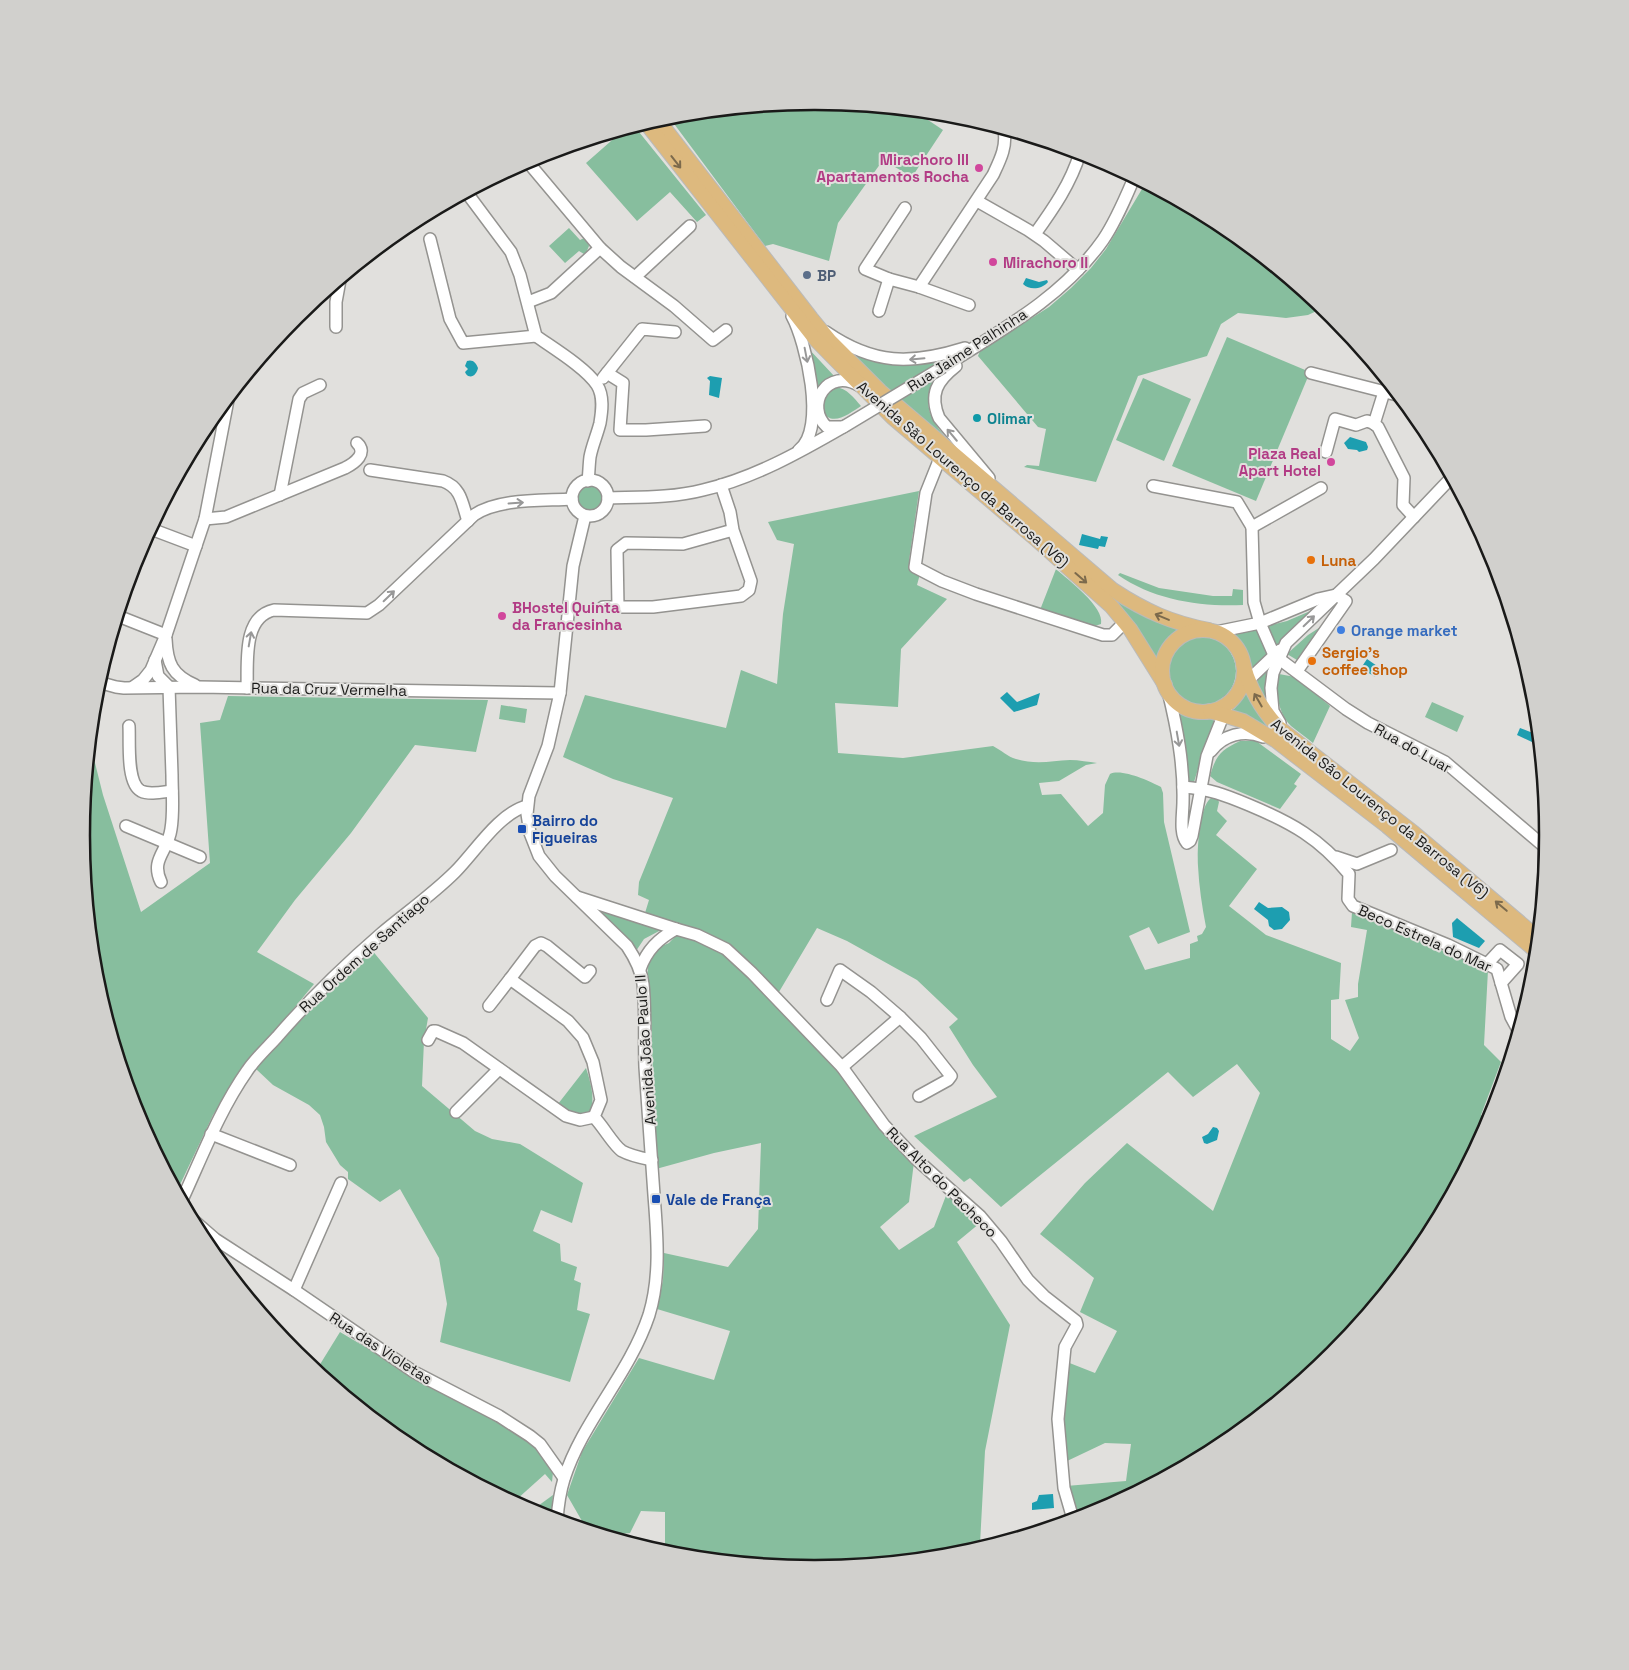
<svg xmlns="http://www.w3.org/2000/svg" width="1629" height="1670" font-family="'Space Grotesk',sans-serif">
  <rect width="100%" height="100%" fill="#e1e0dd"/>
  <g fill="#87be9e">
    <polygon points="815,102 916,112 943,130 912,177 883,160 838,223 829,261 773,244 765,246 669,117"/>
    <polygon points="635,127 706,215 697,222 670,192 637,221 586,163 619,134 618,132"/>
    <polygon points="1145,184 1222,225 1323,308 1308,315 1286,318 1238,313 1221,324 1207,356 1138,376 1096,482 1024,467 1027,465 1039,466 1046,429 1038,427 978,356 980,351 1049,307 1071,288 1091,268 1106,249"/>
    <polygon points="569,228 580,240 586,237 589,246 586,253 584,254 579,251 565,263 549,246"/>
    <path d="M794 303 1105 590 1184 629C1169 633 1161 649 1156 663L1148 649 896 414Z"/>
    <polygon points="1227,337 1310,372 1256,501 1172,466"/>
    <polygon points="808,348 835,377 824,381 813,392"/>
    <path d="M850 353 881 362 940 357C940 363 941 372 940 377 938 382 933 386 931 390 920 414 945 436 959 452L880 384Z"/>
    <polygon points="1143,378 1191,399 1164,461 1116,440"/>
    <path d="M835 387C847 388 854 398 861 406 850 413 832 428 822 411L824 394Z"/>
    <circle cx="591" cy="498" r="13"/>
    <path d="M919 491 909 561 911 566 920 574 917 585 947 599 901 649 898 707 835 703 838 753 903 758 993 746C1001 750 1008 757 1016 759 1036 765 1051 761 1070 760 1079 760 1089 762 1097 763L1086 765 1059 781 1039 783 1042 795 1061 794 1088 826 1103 813 1105 785 1110 774C1121 768 1150 781 1161 787L1163 793 1164 822 1190 932 1158 944 1149 927 1129 936 1145 970 1190 958V944L1198 941 1197 936 1202 934 1206 927C1202 907 1199 886 1198 866 1197 851 1199 802 1213 797L1217 798 1219 802 1217 811 1227 821 1216 835 1257 869 1229 906 1266 935 1341 963 1339 999 1331 1000V1039L1350 1051 1359 1038 1345 1000 1358 997V984L1367 930 1351 927 1352 912 1488 970 1484 1045 1501 1062 1481 1115 1489 1121 1424 1243 1333 1354 1222 1445 1095 1513 1077 1518 1066 1486 1126 1481 1131 1444 1105 1443 1065 1462 1062 1441 1067 1362 1095 1373 1117 1331 1080 1312 1094 1278 1040 1234 1085 1183 1127 1143 1213 1211 1260 1093 1237 1064 1193 1097 1168 1072 1001 1207 970 1178 964 1182 914 1136 997 1097 973 1065 949 1027 958 1019 917 980 847 941 817 928 773 1002 828 1059 914 1162 909 1202 880 1227 899 1250 934 1227 947 1193 980 1223 957 1242 1010 1325 985 1451 980 1544 1005 1540 957 1554 814 1568 671 1554 665 1552V1512L641 1511 630 1533 610 1535 586 1528 567 1495 582 1452 639 1358 714 1380 730 1331 657 1309 663 1280 664 1253 728 1267 758 1229 761 1143 714 1153 656 1169 651 1016 647 977 649 959 655 949 669 943 685 926 645 913 649 900 638 895 639 882 673 798 613 779 563 757 585 695 726 728 741 670 777 684 783 614 794 544 777 540 768 522Z"/>
    <path d="M1056 569C1068 580 1105 607 1101 624L1095 626 1040 610Z"/>
    <path d="M1120 573 1159 588 1213 596H1232L1233 589 1243 590V605C1200 607 1154 600 1118 575Z"/>
    <polygon points="1315,609 1277,646 1267,626 1287,621"/>
    <polygon points="1322,626 1297,660 1287,654 1308,635"/>
    <path d="M1258 630 1270 654 1252 671 1249 670C1247 655 1242 645 1231 634Z"/>
    <circle cx="1202" cy="671" r="34"/>
    <polygon points="1270,667 1269,709 1254,683"/>
    <path d="M1279 674 1295 677 1330 706 1313 743C1306 737 1298 732 1291 726 1278 713 1275 692 1279 674Z"/>
    <polygon points="1248,690 1281,737 1230,712 1235,708"/>
    <polygon points="228,696 488,700 476,752 415,745 351,833 295,900 257,952 314,984 248,1064 213,1115 177,1191 137,1115 95,978 81,835 90,743 103,795 141,912 210,863 200,723 220,720"/>
    <polygon points="1432,702 1464,716 1457,732 1425,717"/>
    <polygon points="501,705 527,709 525,723 499,719"/>
    <polygon points="1176,712 1193,718 1218,718 1206,743 1194,782 1188,781"/>
    <path d="M1240 741H1256L1301 774 1294 784 1297 786 1280 809 1217 782 1210 776C1216 755 1221 750 1240 741Z"/>
    <polygon points="594,908 661,930 644,939 636,951"/>
    <polygon points="371,949 428,1018 424,1041 422,1086 475,1131 492,1139 520,1144 583,1183 572,1223 541,1210 533,1231 560,1244 561,1261 577,1267 574,1280 581,1283 577,1310 590,1314 570,1382 440,1342 447,1304 439,1258 400,1189 380,1202 348,1179 348,1172 340,1165 326,1142 324,1127 320,1115 309,1105 273,1085 256,1069 303,1013"/>
    <path d="M586 1068C590 1080 603 1120 575 1115 569 1114 563 1108 558 1104Z"/>
    <polygon points="340,1332 438,1390 527,1436 546,1457 553,1472 552,1482 545,1474 516,1500 513,1497 509,1499 407,1445 318,1372 319,1366"/>
    <polygon points="553,1495 551,1517 531,1511"/>
  </g>
  <g fill="#1d9eb0">
    <path d="M1026 278 1039 282 1047 280 1048 282C1042 289 1030 291 1023 284Z"/>
    <path d="M467 361C473 359 476 363 478 368 477 374 471 380 466 374L465 372 468 369 465 366Z"/>
    <polygon points="710,376 722,378 719,398 709,395 710,381 707,378"/>
    <polygon points="1350,437 1366,442 1368,447 1367,450 1359,452 1357,450 1348,449 1344,443"/>
    <polygon points="1082,534 1100,539 1101,536 1108,537 1105,547 1099,546 1098,549 1079,545"/>
    <polygon points="1367,659 1380,668 1375,677 1361,668"/>
    <polygon points="1007,692 1017,702 1040,693 1037,705 1014,712 1000,698"/>
    <polygon points="1520,728 1533,733 1535,730 1538,731 1538,739 1534,738 1532,742 1517,735"/>
    <polygon points="1259,902 1268,908 1282,907 1289,912 1290,920 1282,929 1274,930 1269,926 1268,920 1254,909"/>
    <polygon points="1457,918 1485,941 1479,948 1453,937 1452,923"/>
    <polygon points="1213,1127 1217,1128 1219,1131 1217,1140 1207,1144 1204,1143 1202,1137 1208,1134"/>
    <polygon points="1053,1494 1054,1508 1032,1510 1032,1503 1037,1501 1039,1495"/>
  </g>
  <g fill="none" stroke-linecap="round" stroke-linejoin="round">
    <g stroke="#949390" stroke-width="14">
      <g id="minor">
        <polyline points="527,161 600,248 621,267 674,306 713,340 726,330"/>
        <path d="M467 193 511 252 520 275 536 336C553 348 586 368 597 385 604 396 602 411 600 423 597 435 592 446 590 457 589 465 589 473 588 481"/>
        <polyline points="977,201 1028,230 1044,241 1078,270"/>
        <path d="M905 208 865 269 889 279 919 287 993 175C1000 160 1007 147 1004 130"/>
        <path d="M1035 234C1053 209 1071 183 1080 153"/>
        <polyline points="430,239 450,319 463,343 536,336"/>
        <polyline points="635,277 690,226"/>
        <polyline points="919,287 969,305"/>
        <polyline points="528,302 551,293 600,248"/>
        <polyline points="879,311 889,279"/>
        <path d="M792 316C806 342 827 429 799 450"/>
        <polyline points="336,327 336,302 340,280"/>
        <path d="M826 332C874 365 911 365 965 348"/>
        <path d="M956 366C937 381 929 394 939 418L989 478"/>
        <path d="M943 367C1000 331 1063 297 1103 240 1116 221 1125 199 1134 178"/>
        <polyline points="607,373 623,383 620,430 646,430 705,426"/>
        <polyline points="1311,373 1397,395"/>
        <polyline points="603,378 642,329 675,332"/>
        <polyline points="1374,424 1384,392"/>
        <path d="M843 427H827C804 406 827 366 860 386"/>
        <polyline points="1326,452 1335,419 1356,425 1367,421 1373,423 1378,427 1404,478 1403,505 1414,517"/>
        <polyline points="940,458 926,493 915,567 942,581 976,594 1103,635 1112,635 1125,622"/>
        <path d="M370 470 443 481C462 488 462 504 468 521"/>
        <circle cx="590" cy="498" r="18"/>
        <polyline points="721,485 730,512 733,530 751,581 749,590 741,596 653,607 618,607 617,550 626,543 683,544 733,530"/>
        <polyline points="1153,486 1237,502 1252,527 1321,488"/>
        <polyline points="280,495 299,399 303,393 320,385"/>
        <path d="M608 498C640 497 672 498 703 490 754 478 800 452 845 426"/>
        <path d="M205 519 226 517 345 468C355 463 368 453 357 443"/>
        <polyline points="1252,527 1254,602 1260,623 1274,655 1346,709 1368,723 1445,762 1546,848"/>
        <polyline points="151,529 196,546"/>
        <polyline points="603,607 618,607"/>
        <polyline points="118,616 166,635"/>
        <polyline points="1216,632 1260,623 1318,599 1336,595 1346,601 1297,671"/>
        <path d="M166 639C167 663 172 675 195 685"/>
        <path d="M155 660 158 676 169 687C170 716 171 746 172 775 172 793 174 811 171 829 168 852 150 859 161 882"/>
        <polyline points="98,682 116,687 124,688 199,687 560,693"/>
        <polyline points="133,687 143,680 151,670 166,635 205,519 228,400"/>
        <path d="M247 688C248 663 242 617 274 610L367 613 379 605 474 515C499 498 543 501 572 499"/>
        <polyline points="1238,690 1280,650"/>
        <path d="M1168 691C1177 728 1184 764 1183 802 1183 814 1179 834 1187 843L1190 841 1192 836 1207 756 1229 701"/>
        <polyline points="1280,723 1273,711 1271,688 1273,673 1286,643 1374,559 1451,478"/>
        <path d="M129 726C130 741 126 783 141 791 149 795 163 792 172 791"/>
        <path d="M1211 751C1223 735 1244 729 1263 737"/>
        <path d="M1183 787C1210 789 1225 795 1249 805 1292 823 1319 838 1349 874L1348 899 1353 906 1448 945 1497 969 1511 1017 1518 1030"/>
        <polyline points="126,826 200,857"/>
        <polyline points="1336,857 1357,864 1391,850"/>
        <polyline points="577,897 676,929"/>
        <polyline points="1487,964 1500,950 1518,964 1501,983"/>
        <path d="M640 969C647 950 658 939 676 929L697 935 726 949 752 973 842 1067 884 1125 916 1159 980 1216 1001 1241 1028 1280 1044 1296 1076 1321 1077 1325 1065 1347 1058 1419 1064 1488 1073 1519"/>
        <polyline points="510,979 535,946 541,943 547,946 585,977 590,971"/>
        <polyline points="827,1000 840,970 871,992 900,1017 921,1038 951,1076 948,1080 919,1096"/>
        <path d="M489 1006 510 979 568 1021 583 1038 593 1062 601 1100 594 1117C603 1126 614 1146 622 1151 631 1156 642 1158 652 1160"/>
        <polyline points="428,1040 433,1031 436,1031 463,1043 566,1116 580,1120 594,1117"/>
        <polyline points="842,1067 900,1017"/>
        <polyline points="456,1112 499,1069"/>
        <polyline points="211,1134 290,1165"/>
        <path d="M182 1200C202 1157 219 1111 247 1071 255 1059 267 1048 277 1037 309 1000 345 965 382 933 406 913 433 894 455 872 475 852 499 813 527 806"/>
        <polyline points="192,1219 215,1239 294,1290 414,1372 499,1416 530,1436 540,1444 564,1478"/>
        <polyline points="294,1290 341,1183"/>
        <path d="M557 1520C558 1506 560 1492 564 1479 583 1420 629 1375 649 1315 661 1276 657 1234 654 1195 651 1152 648 1109 645 1067 644 1039 646 1011 643 984 641 969 635 958 627 946L555 876 539 856 530 833 527 814 529 796 548 746 560 693 573 566 585 516"/>
      </g>
    </g>
    <g stroke="#bababa" stroke-width="16">
      <g id="major">
        <path d="M658 120 811 318 830 341 880 391 1113 590C1145 611 1172 623 1209 630"/>
        <polyline points="646,123 816,340 893,418 1037,540 1111,606 1130,629 1165,685"/>
        <circle cx="1203" cy="671" r="41"/>
        <path d="M1243 663C1249 687 1261 709 1278 727L1414 833 1538 938"/>
        <polyline points="1210,711 1243,721 1275,740 1387,826 1536,951"/>
      </g>
    </g>
    <use href="#minor" stroke="#fff" stroke-width="11"/>
    <use href="#major" stroke="#ddb97e" stroke-width="14"/>
    <g stroke="#949390" stroke-width="14" stroke-linecap="butt">
      <polyline id="minor-bridge" points="845,426 943,367"/>
    </g>
    <use href="#minor-bridge" stroke="#fff" stroke-width="11"/>
  </g>
  <defs><path id="oneway-shaft" d="M-6 0H5M1.5-3L5.5 0L1.5 3" fill="none" stroke-width="1.6" stroke-linecap="round" stroke-linejoin="round" transform="scale(1.25)"/></defs>
  <g stroke="#7c6a4c">
    <use href="#oneway-shaft" transform="translate(676 162) rotate(52)"/>
    <use href="#oneway-shaft" transform="translate(1081 578) rotate(41)"/>
    <use href="#oneway-shaft" transform="translate(1162 617) rotate(-157)"/>
    <use href="#oneway-shaft" transform="translate(1258 700) rotate(-120)"/>
    <use href="#oneway-shaft" transform="translate(1501 906) rotate(-140)"/>
  </g>
  <g stroke="#989898">
    <use href="#oneway-shaft" transform="translate(806 355) rotate(79)"/>
    <use href="#oneway-shaft" transform="translate(917 359) rotate(175)"/>
    <use href="#oneway-shaft" transform="translate(952 435) rotate(-130)"/>
    <use href="#oneway-shaft" transform="translate(516 503) rotate(-4)"/>
    <use href="#oneway-shaft" transform="translate(389 596) rotate(-44)"/>
    <use href="#oneway-shaft" transform="translate(1309 621) rotate(-44)"/>
    <use href="#oneway-shaft" transform="translate(250 639) rotate(-80)"/>
    <use href="#oneway-shaft" transform="translate(1178 739) rotate(80)"/>
  </g>
  <g fill="#d1479c" stroke="#e1e0dd" stroke-width="2">
    <circle cx="979" cy="168" r="5"/>
    <circle cx="993" cy="262" r="5"/>
    <circle cx="1331" cy="462" r="5"/>
    <circle cx="502" cy="616" r="5"/>
  </g>
  <circle fill="#5c6f8a" stroke="#e1e0dd" stroke-width="2" cx="807" cy="275" r="5"/>
  <circle fill="#0f9aa8" stroke="#e1e0dd" stroke-width="2" cx="977" cy="418" r="5"/>
  <g fill="#e8710a" stroke="#e1e0dd" stroke-width="2">
    <circle cx="1311" cy="560" r="5"/>
    <circle cx="1312" cy="661" r="5"/>
  </g>
  <circle fill="#3f7fe0" stroke="#e1e0dd" stroke-width="2" cx="1341" cy="630" r="5"/>
  <g fill="#1a4fb4" stroke="#e1e0dd" stroke-width="2">
    <rect x="517" y="824" width="10" height="10" rx="2.5"/>
    <rect x="651" y="1194" width="10" height="10" rx="2.5"/>
  </g>
  <g text-anchor="middle" dominant-baseline="central" stroke-width="4" stroke-linejoin="round" paint-order="stroke">
    <g font-size="15" font-weight="bold" fill="#b23c85" stroke="#e1e0dd" text-anchor="end">
      <text x="969" y="159">Mirachoro III<tspan x="969" dy="17">Apartamentos Rocha</tspan></text>
      <text x="1003" y="262" text-anchor="start">Mirachoro II</text>
      <text x="1321" y="453">Plaza Real<tspan x="1321" dy="17">Apart Hotel</tspan></text>
      <text x="512" y="607" text-anchor="start">BHostel Quinta<tspan x="512" dy="17">da Francesinha</tspan></text>
    </g>
    <g font-size="15" font-weight="bold" fill="#4e5e75" stroke="#e1e0dd" text-anchor="start">
      <text x="817" y="275">BP</text>
    </g>
    <g font-size="15" fill="#1a1a19" stroke="#e1e0dd">
      <text transform="translate(967 350) rotate(-33)">Rua Jaime Palhinha</text>
      <text transform="translate(963 474) rotate(41)">Avenida São Lourenço da Barrosa (V6)</text>
      <text transform="translate(329 689) rotate(1)">Rua da Cruz Vermelha</text>
      <text transform="translate(1413 748) rotate(29)">Rua do Luar</text>
      <text transform="translate(1380 808) rotate(39)">Avenida São Lourenço da Barrosa (V6)</text>
      <text transform="translate(1425 938) rotate(24)">Beco Estrela do Mar</text>
      <text transform="translate(364 953) rotate(-42)">Rua Ordem de Santiago</text>
      <text transform="translate(645 1050) rotate(-94)">Avenida João Paulo II</text>
      <text transform="translate(942 1182) rotate(45)">Rua Alto do Pacheco</text>
      <text transform="translate(381 1348) rotate(33)">Rua das Violetas</text>
    </g>
    <g font-size="15" font-weight="bold" fill="#0d838f" stroke="#e1e0dd" text-anchor="start">
      <text x="987" y="418">Olimar</text>
    </g>
    <g font-size="15" font-weight="bold" fill="#c56008" stroke="#e1e0dd" text-anchor="start">
      <text x="1321" y="560">Luna</text>
      <text x="1322" y="652">Sergio’s<tspan x="1322" dy="17">coffee shop</tspan></text>
    </g>
    <g font-size="15" font-weight="bold" fill="#366cbe" stroke="#e1e0dd" text-anchor="start">
      <text x="1351" y="630">Orange market</text>
    </g>
    <g font-size="15" font-weight="bold" fill="#164399" stroke="#e1e0dd" text-anchor="start">
      <text x="532" y="820">Bairro do<tspan x="532" dy="17">Figueiras</tspan></text>
      <text x="666" y="1199">Vale de França</text>
    </g>
  </g>
  <path d="M0 0H1629V1670H0ZM814 110H815A724 724 0 0 1 1539 834V836A724 724 0 0 1 815 1560H814A724 724 0 0 1 90 836V834A724 724 0 0 1 814 110Z" fill="#d1d0cd" fill-rule="evenodd"/>
  <path fill="none" stroke="#1a1a19" stroke-width="2.5" d="M814 110H815A724 724 0 0 1 1539 834V836A724 724 0 0 1 815 1560H814A724 724 0 0 1 90 836V834A724 724 0 0 1 814 110Z"/>
</svg>
